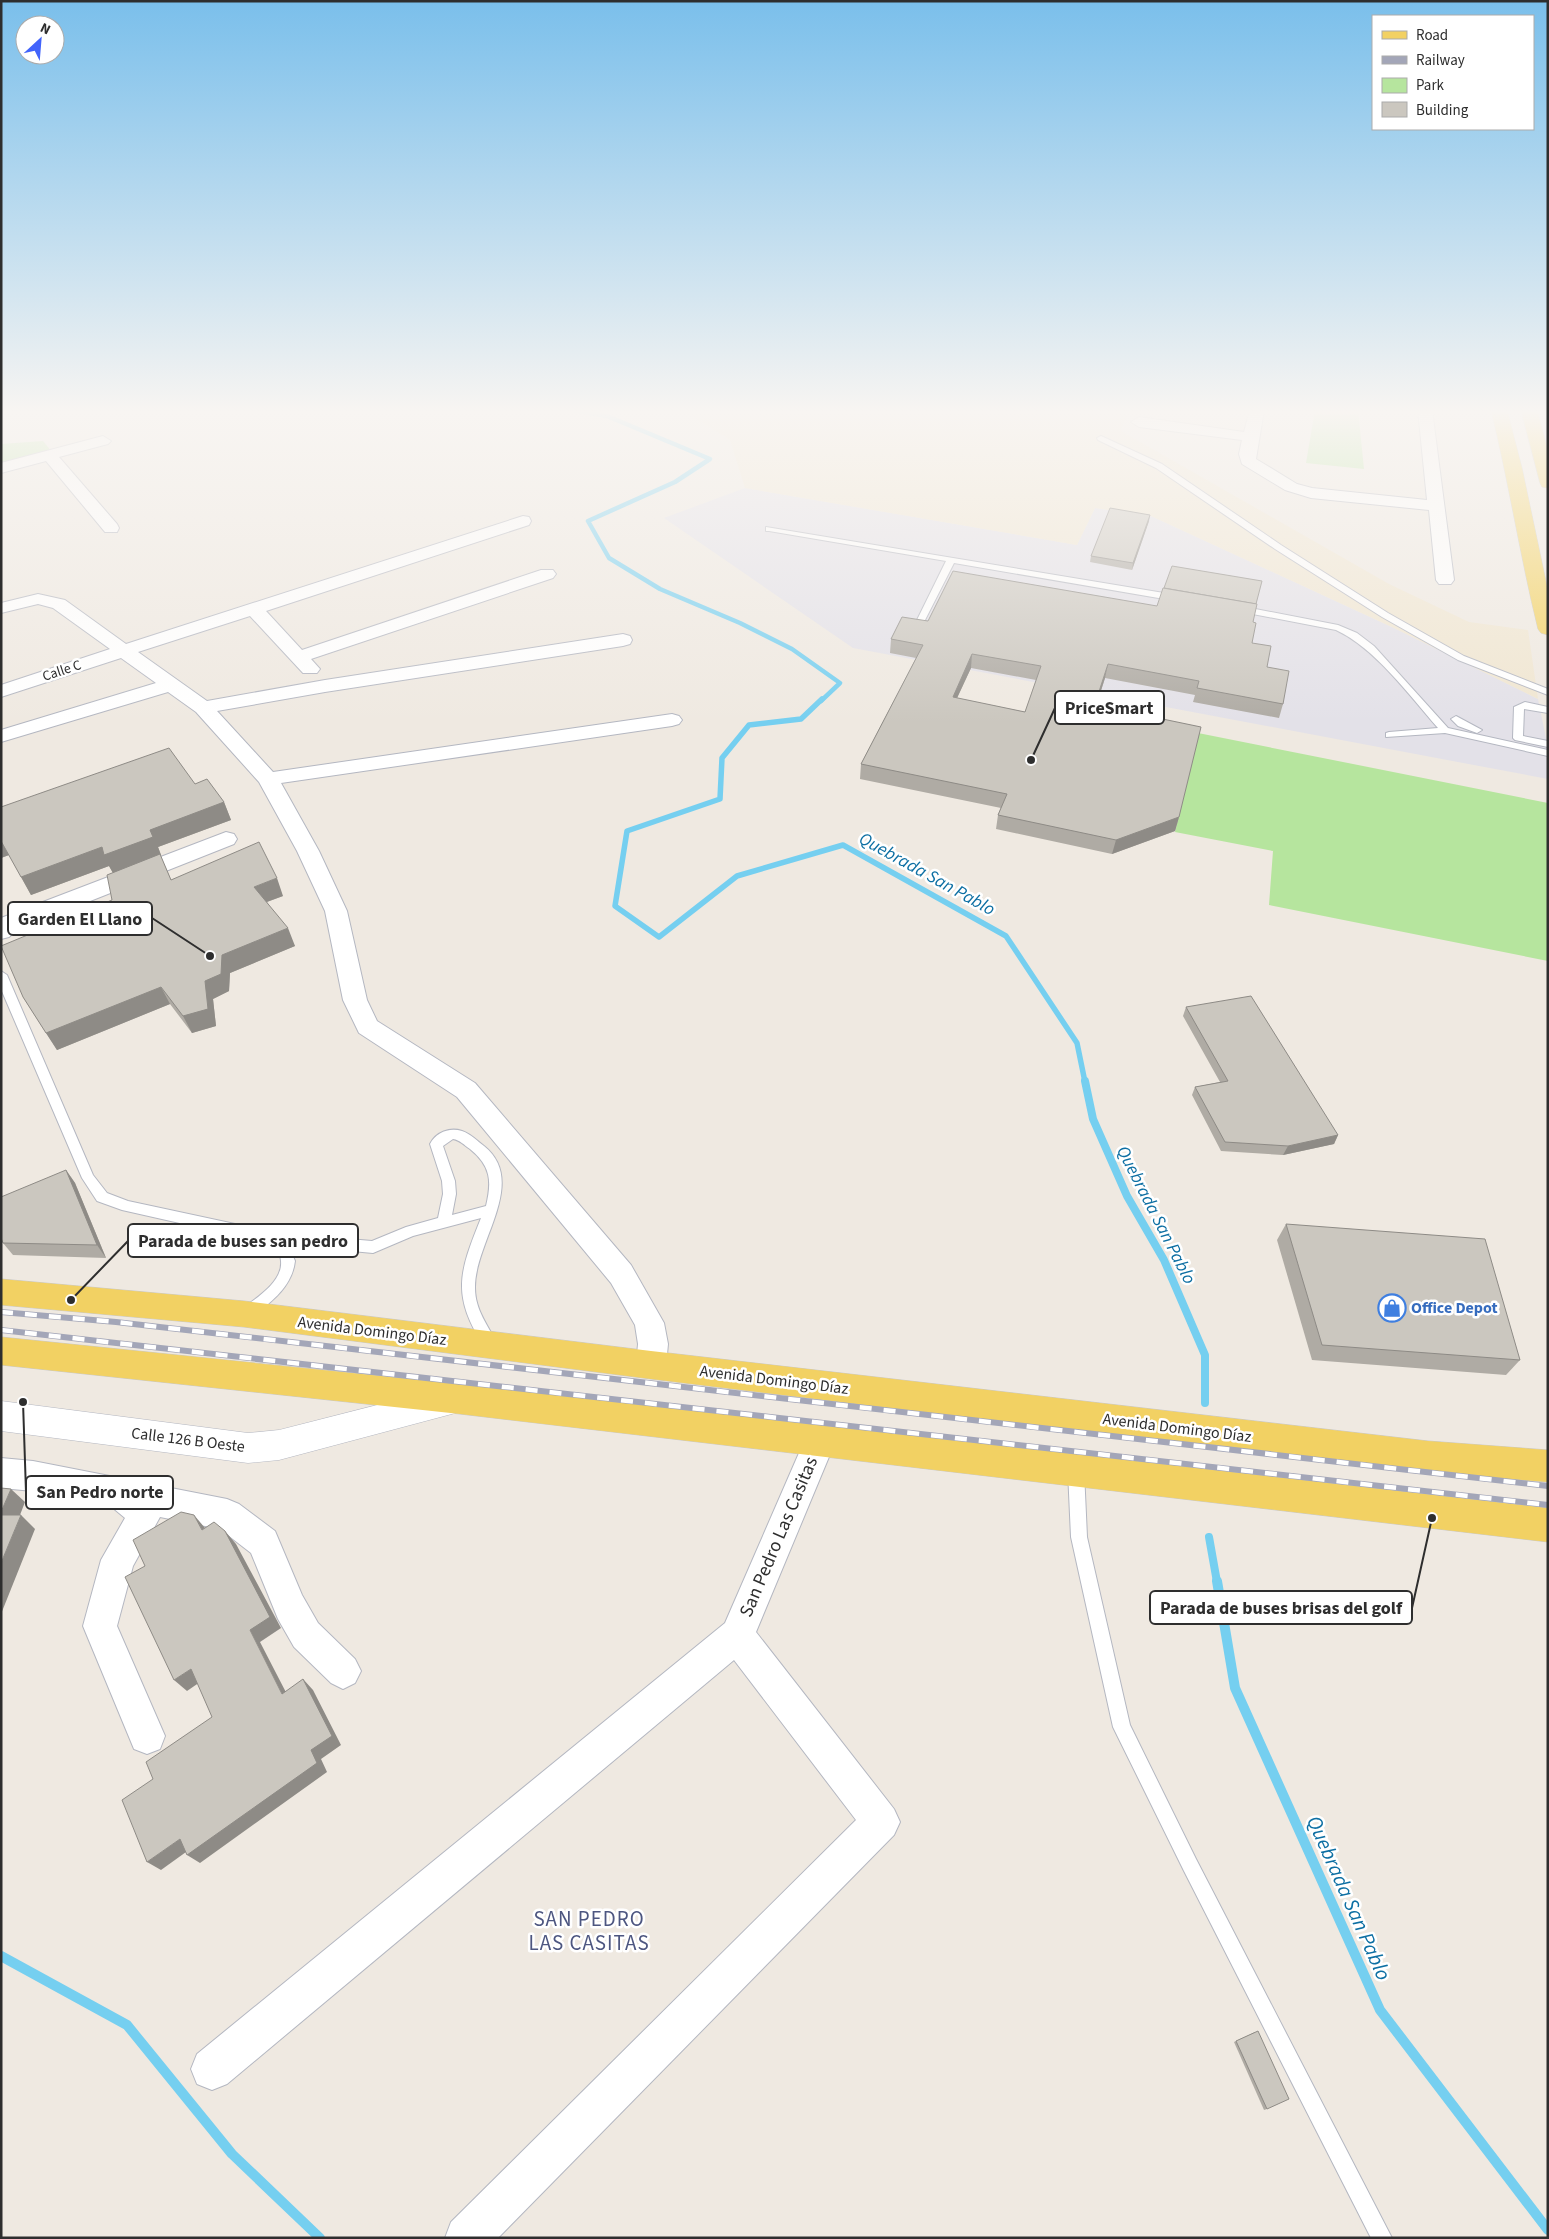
<svg xmlns="http://www.w3.org/2000/svg" width="1549" height="2239" font-family="'Source Sans 3',sans-serif">
  <rect width="100%" height="100%" fill="#efe9e1"/>
  <polygon fill="#e3e1e8" points="745,488 1077,545 1095,508 1151,516 1394,628 1538,699 1548,748 1548,779 853,648 664,518"/>
  <polygon fill="#f0e6d1" points="682,410 1128,410 1121,431 1389,584 1469,622 1528,630 1538,699 1394,628 1151,516 1095,508 1077,545 745,488 730,440"/>
  <g fill="#b6e59e">
    <polygon points="1315,410 1358,410 1364,469 1306,463"/>
    <polygon points="43,441 52,452 1,465 1,444"/>
    <polygon points="1198,733 1548,803 1548,961 1269,905 1273,851 1175,832"/>
  </g>
  <g fill="none" stroke-linecap="round" stroke-linejoin="round">
    <polyline stroke="#75cff0" stroke-width="4.5" points="572,410 607,416 710,459 675,482 588,521 609,558 660,589 740,623 792,649 840,683 821,701"/>
    <polyline stroke="#75cff0" stroke-width="5.5" points="822,699 801,719 749,725 722,758 720,799 627,831 615,906 659,937 737,876 843,845 1006,936 1077,1043 1085,1082"/>
    <g stroke="#75cff0" stroke-width="8">
      <polyline points="1085,1081 1093,1119 1127,1196 1164,1260 1205,1355 1205,1403"/>
      <polyline points="1209,1537 1217,1582"/>
    </g>
    <g stroke="#75cff0" stroke-width="10">
      <polyline points="1217,1581 1235,1688 1380,2010 1548,2230"/>
      <polyline points="1,1956 127,2025 232,2154 320,2238"/>
    </g>
    <g stroke="#b4b7c1" stroke-width="2">
      <g id="lane">
        <polygon points="1101,436 1162,464 1281,545 1388,613 1464,656 1548,689 1548,695 1458,660 1382,617 1275,549 1156,468 1098,440 1097,438"/>
        <polygon points="766,527 1176,595 1180,598 1176,601 954,563 924,622 920,625 916,622 946,561 769,531 766,531"/>
        <path d="M1240 606 1338 625 1357 633 1374 646 1448 728 1548 750V756L1445 733 1386 737V733L1389 732 1438 728C1409 695 1375 648 1336 630L1237 611 1236 609Z"/>
        <polygon points="1525,702 1548,707 1548,713 1524,709 1523,736 1548,741 1548,747 1515,740 1513,738 1514,707"/>
        <polygon points="1456,716 1482,730 1477,733 1458,726 1451,719"/>
        <path d="M1 971 7 975 93 1175 107 1193 128 1201 277 1233 372 1241 406 1227 438 1218 443 1194 442 1181 430 1144C436 1132 450 1127 462 1131 471 1134 477 1141 484 1146 529 1182 474 1243 475 1288 475 1310 488 1325 497 1344L495 1348 490 1350 485 1348C451 1295 459 1273 481 1218L413 1236 373 1253 288 1245 295 1261C292 1287 271 1302 252 1317L247 1319 242 1317 240 1313 242 1309C256 1298 283 1282 281 1261 281 1255 275 1249 273 1244L122 1210 97 1201 82 1178 1 989ZM453 1139C460 1140 464 1145 470 1149 491 1166 492 1181 486 1206L452 1215 456 1194 455 1181 443 1146Z"/>
        <polygon points="1076,1464 1081,1466 1084,1471 1087,1537 1130,1725 1196,1859 1392,2238 1371,2238 1184,1871 1113,1727 1071,1537 1068,1471 1071,1466"/>
      </g>
    </g>
    <g stroke="#b4b7c1" stroke-width="2">
      <g id="street">
        <polygon points="1250,410 1264,410 1256,459 1297,484 1312,488 1427,500 1418,410 1432,410 1454,580 1451,584 1439,584 1436,580 1429,510 1311,498 1285,490 1242,464 1239,454 1242,440 1139,427 1131,422 1139,417 1244,432"/>
        <polygon points="103,436 111,441 108,444 59,457 117,524 119,528 117,532 105,532 46,461 1,473 1,463"/>
        <polygon points="523,516 529,517 531,521 529,525 266,611 302,650 541,570 553,570 556,574 553,578 311,659 320,669 317,673 303,673 250,616 138,652 207,701 325,680 623,634 630,636 632,640 630,644 623,646 325,692 217,711 273,772 672,714 679,716 682,720 679,724 672,726 281,783 319,851 347,911 367,1000 377,1021 475,1083 631,1265 664,1323 668,1344 666,1365 662,1375 651,1378 640,1375 636,1365 638,1344 635,1325 611,1283 457,1097 359,1033 343,1000 325,911 297,851 259,782 196,712 168,692 1,742 1,730 156,683 121,658 1,697 1,685 110,649 53,608 38,604 1,613 1,603 38,594 65,600 126,644"/>
        <polygon points="226,832 234,834 237,839 234,844 17,930 9,937 1,939 1,918"/>
        <polygon points="820,1425 831,1430 836,1440 756,1632 894,1809 900,1822 894,1835 498,2238 445,2238 451,2222 856,1820 734,1660 227,2084 212,2090 197,2084 191,2069 197,2054 725,1623 809,1430"/>
        <polygon points="1,1458 33,1461 227,1499 239,1504 275,1531 302,1595 318,1623 355,1659 361,1671 355,1683 343,1689 331,1683 294,1647 278,1619 251,1553 220,1529 160,1517 133,1566 117,1626 165,1736 160,1749 147,1754 134,1749 83,1626 101,1560 125,1518 113,1508 33,1491 1,1488"/>
      </g>
    </g>
    <g stroke="#b4b7c1" stroke-width="1">
      <polygon id="secondary" points="452,1386 463,1391 468,1401 463,1411 279,1460 248,1463 1,1431 1,1401 248,1433 279,1430"/>
    </g>
    <g stroke="#c9c9c9" stroke-width="1">
      <g id="primary">
        <path d="M1491 410H1507L1522 468 1548 591V635L1541 633 1538 629C1520 556 1509 483 1491 410Z"/>
        <polygon points="1521,410 1537,410 1548,451 1548,488 1542,487 1540,483"/>
        <polygon points="1,1279 244,1301 651,1351 1428,1441 1548,1450 1548,1482 1428,1473 651,1379 244,1327 1,1305"/>
        <polygon points="1,1337 460,1384 1548,1508 1548,1542 460,1414 1,1365"/>
      </g>
    </g>
    <use href="#lane" fill="#fff" fill-rule="evenodd"/>
    <use href="#street" fill="#fff" fill-rule="evenodd"/>
    <use href="#secondary" fill="#fff" fill-rule="evenodd"/>
    <use href="#primary" fill="#f2d163" fill-rule="evenodd"/>
    <g stroke="#a3a6b8" stroke-width="6">
      <g id="rail">
        <polyline points="1,1312 116,1322 1548,1486"/>
        <polyline points="1,1330 1548,1505"/>
      </g>
    </g>
    <use href="#rail" stroke="#fff" stroke-width="4.5" stroke-dasharray="12" stroke-linecap="butt"/>
  </g>
  <g fill="#afaba4" fill-rule="evenodd">
    <polygon points="1149,521 1132,570 1090,562 1091,556"/>
    <path d="M928 621 1253 622 1252 643 1267 667 1283 704 1279 718 1193 702 1195 695 1105 678 1095 710 1179 817 1175 831 1112 854 996 829 998 815 1001 808 860 779 861 764 916 658 890 653 891 639ZM971 668 1036 680 1025 712 957 698Z"/>
    <polygon points="195,784 224,802 231,820 158,847 161,855 160,855 171,880 283,896 267,902 295,946 230,973 229,991 213,999 216,1026 192,1033 170,1004 57,1050 23,997 112,900 113,873 109,866 31,895 9,855 1,858 1,807"/>
    <polygon points="1186,1007 1338,1135 1334,1144 1283,1155 1221,1151 1192,1095 1195,1087 1220,1082 1183,1016"/>
    <polygon points="66,1170 75,1183 106,1258 13,1255 3,1243"/>
    <polygon points="1286,1224 1520,1360 1506,1375 1312,1360 1277,1240"/>
    <polygon points="1255,2032 1267,2109 1264,2110 1234,2042"/>
  </g>
  <g fill="#8e8b86">
    <polygon points="1150,515 1149,521 1132,570 1133,563"/>
    <polygon points="972,654 971,668 951,711 953,697"/>
    <polygon points="1108,664 1105,678 1090,724 1093,710"/>
    <polygon points="224,802 231,820 158,847 161,855 160,855 179,898 113,873 109,866 31,895 21,877"/>
    <polygon points="1179,817 1175,831 1112,854 1116,840"/>
    <polygon points="1,841 9,855 1,858"/>
    <polygon points="277,878 283,896 261,904 254,887"/>
    <polygon points="288,928 295,946 230,973 229,991 213,999 216,1026 192,1033 183,1016 222,955"/>
    <polygon points="161,987 170,1004 57,1050 46,1033"/>
    <polygon points="1338,1135 1334,1144 1283,1155 1288,1146"/>
    <polygon points="66,1170 75,1183 106,1258 97,1245"/>
    <polygon points="11,1489 25,1502 15,1528 1,1516 1,1512"/>
    <polygon points="21,1515 35,1529 1,1614 1,1563"/>
    <polygon points="194,1515 205,1528 202,1530"/>
    <polygon points="225,1531 236,1544 281,1628 260,1642 292,1704 282,1694 250,1630"/>
    <polygon points="191,1669 203,1680 187,1691 174,1680"/>
    <polygon points="303,1679 313,1690 341,1745 321,1759 327,1772 200,1863 187,1855 311,1750"/>
    <polygon points="180,1839 193,1847 161,1870 147,1862"/>
  </g>
  <g fill="#cbc7bf" stroke="#8e8b86" fill-rule="evenodd">
    <polygon points="1110,508 1150,515 1133,563 1091,556"/>
    <polygon points="1172,566 1262,581 1256,604 1164,588"/>
    <path d="M953 571 1157 606 1163 588 1257 604 1253 622 1256 623 1252 643 1271 646 1267 667 1289 671 1283 704 1197 688 1199 681 1108 664 1093 710 1152 722 1153 717 1201 727 1179 817 1116 840 998 815 1007 794 861 764 923 645 891 639 902 617 928 621ZM972 654 1041 666 1025 712 953 697Z"/>
    <polygon points="169,748 195,784 207,779 224,802 150,830 153,837 104,855 102,847 21,877 1,841 1,807"/>
    <polygon points="259,842 277,878 254,887 288,928 222,955 221,974 205,981 208,1009 183,1016 161,987 46,1033 23,997 1,946 112,900 107,875 160,854 171,880"/>
    <polygon points="1251,996 1338,1135 1288,1146 1225,1142 1195,1087 1228,1081 1186,1007"/>
    <polygon points="66,1170 97,1245 3,1243 1,1238 1,1197"/>
    <polygon points="1286,1224 1485,1239 1520,1360 1322,1345"/>
    <polygon points="1,1488 11,1489 1,1512"/>
    <polygon points="181,1512 194,1515 202,1530 214,1522 225,1531 270,1617 250,1630 282,1694 303,1679 332,1736 311,1750 317,1763 187,1855 180,1839 147,1862 122,1800 153,1779 146,1762 212,1717 191,1669 174,1680 125,1577 145,1566 133,1540"/>
    <polygon points="1,1515 21,1515 1,1563"/>
    <polygon points="1258,2031 1289,2099 1267,2109 1236,2041"/>
  </g>
  <linearGradient id="sky" x2="0" y2="1"><stop stop-color="#7abfeb"/><stop offset="0.57" stop-color="#f8f5f2"/><stop offset="1" stop-color="#f8f5f2" stop-opacity="0"/></linearGradient>
  <rect width="1549" height="723" fill="url(#sky)"/>
  <defs>
    <g id="shop-ring" transform="scale(1.4375)"><circle r="9.5" fill="#fff" stroke="#3f7fe0" stroke-width="1.5"/><path d="M-5-2.5h2.3a2.7 3.5 0 0 1 5.4 0H5L5.5 6h-11ZM-1.5-2.5h3a1.5 2.3 0 0 0-3 0Z" fill="#3f7fe0"/></g>
  </defs>
  <g fill-rule="evenodd">
    <use href="#shop-ring" x="1392" y="1308"/>
  </g>
  <g text-anchor="middle" dominant-baseline="central" stroke-width="5" stroke-linejoin="round" paint-order="stroke">
    <g font-size="14" fill="#2e2e2e" stroke="#fff">
      <text transform="translate(62 671) rotate(-18)">Calle C</text>
    </g>
    <g font-size="16" font-weight="bold" fill="#366cbe" stroke="#fff" text-anchor="start">
      <text x="1411" y="1308">Office Depot</text>
    </g>
    <g font-size="16" fill="#2e2e2e" stroke="#fff">
      <text transform="translate(372 1331) rotate(7)">Avenida Domingo Díaz</text>
      <text transform="translate(774 1380) rotate(7)">Avenida Domingo Díaz</text>
      <text transform="translate(1177 1428) rotate(7)">Avenida Domingo Díaz</text>
      <text transform="translate(188 1440) rotate(7)">Calle 126 B Oeste</text>
    </g>
    <g font-size="18" font-style="italic" fill="#0d6fa3" stroke="#fff">
      <text transform="translate(927 874) rotate(29)">Quebrada San Pablo</text>
      <text transform="translate(1156 1215) rotate(63)">Quebrada San Pablo</text>
    </g>
    <g font-size="19" fill="#2e2e2e" stroke="#fff">
      <text transform="translate(779 1537) rotate(-67)">San Pedro Las Casitas</text>
    </g>
    <g font-size="21" font-style="italic" fill="#0d6fa3" stroke="#fff">
      <text transform="translate(1349 1898) rotate(66)">Quebrada San Pablo</text>
    </g>
    <g font-size="21" letter-spacing="1" fill="#4d5680" stroke="#fff">
      <text x="589" y="1919">SAN PEDRO<tspan x="589" dy="24">LAS CASITAS</tspan></text>
    </g>
  </g>
  <path fill="none" stroke="#2e2e2e" stroke-width="2" d="M1031 760L1055 708M210 956L152 918M71 1300L128 1241M23 1402L26 1492M1432 1518L1412 1608"/>
  <g fill="#2e2e2e" stroke="#fff" stroke-width="2">
    <circle cx="1031" cy="760" r="5"/>
    <circle cx="210" cy="956" r="5"/>
    <circle cx="71" cy="1300" r="5"/>
    <circle cx="23" cy="1402" r="5"/>
    <circle cx="1432" cy="1518" r="5"/>
  </g>
  <g fill="#fff" stroke="#2e2e2e" stroke-width="2">
    <rect x="1055" y="691" width="109" height="33" rx="5"/>
    <rect x="8" y="902" width="144" height="33" rx="5"/>
    <rect x="128" y="1224" width="230" height="33" rx="5"/>
    <rect x="26" y="1476" width="147" height="33" rx="5"/>
    <rect x="1150" y="1591" width="262" height="33" rx="5"/>
  </g>
  <g font-size="18" text-anchor="middle" font-weight="bold" fill="#2e2e2e">
    <text x="1109" y="714">PriceSmart</text>
    <text x="80" y="925">Garden El Llano</text>
    <text x="243" y="1247">Parada de buses san pedro</text>
    <text x="100" y="1498">San Pedro norte</text>
    <text x="1281" y="1614">Parada de buses brisas del golf</text>
  </g>
  <rect width="1549" height="2239" fill="none" stroke="#2e2e2e" stroke-width="5"/>
  <rect x="1372" y="15" width="162" height="115" fill="#ffffff" stroke="#ababab"/>
  <rect x="1382" y="31" width="25" height="8" fill="#f2d163" stroke="#ababab"/>
  <text x="1416" y="40" font-size="15" fill="#2e2e2e">Road</text>
  <rect x="1382" y="56" width="25" height="8" fill="#a3a6b8" stroke="#ababab"/>
  <text x="1416" y="65" font-size="15" fill="#2e2e2e">Railway</text>
  <rect x="1382" y="78" width="25" height="15" fill="#b6e59e" stroke="#ababab"/>
  <text x="1416" y="90" font-size="15" fill="#2e2e2e">Park</text>
  <rect x="1382" y="102" width="25" height="15" fill="#cbc7bf" stroke="#ababab"/>
  <text x="1416" y="115" font-size="15" fill="#2e2e2e">Building</text>
  <g transform="translate(40 40) rotate(26)"><circle r="24" fill="#ffffff" stroke="#ababab"/>
  <path d="M0-4L9 19L0 12L-9 19Z" fill="#4264fb"/>
  <text y="-8" font-size="14" font-weight="bold" text-anchor="middle" fill="#2e2e2e">N</text>
  </g>
</svg>
